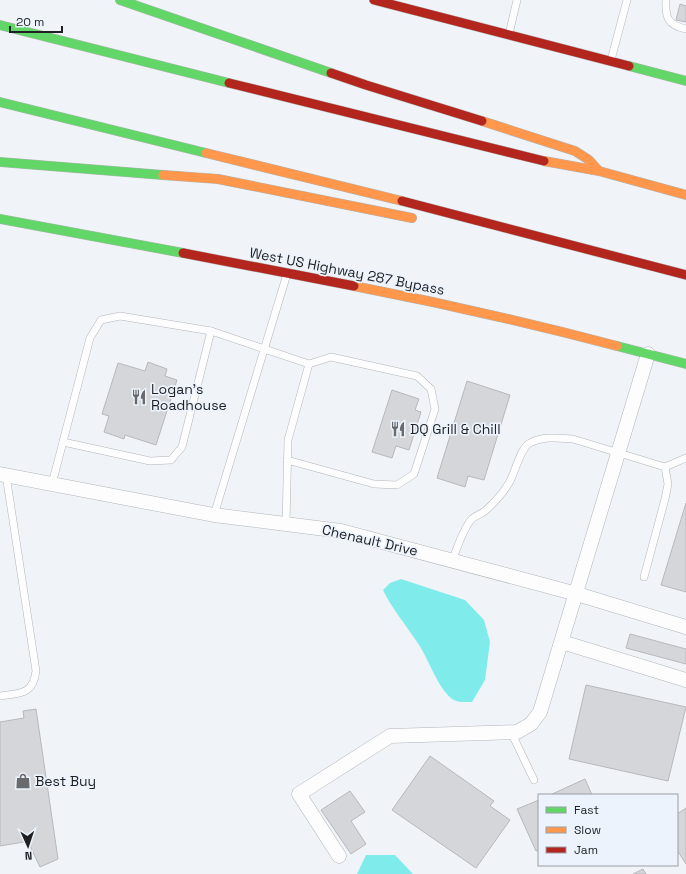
<svg xmlns="http://www.w3.org/2000/svg" width="686" height="874" font-family="'Space Grotesk',sans-serif">
  <rect width="100%" height="100%" fill="#f0f4f8"/>
  <g fill="#7feceb">
    <path d="M401 579 465 600 484 620 490 642 485 680 472 702C464 702 457 703 451 698 436 685 429 659 417 642 406 625 392 609 383 590L390 583Z"/>
    <polygon points="366,855 395,855 413,874 357,874"/>
  </g>
  <g fill="#d4d6da" stroke="#b6b8bc">
    <polygon points="680,4 686,6 686,22 676,20"/>
    <polygon points="148,362 167,369 165,376 177,380 156,445 125,435 124,439 104,432 109,416 102,414 118,363 145,371"/>
    <polygon points="467,381 510,395 484,480 468,476 465,487 437,478"/>
    <polygon points="392,390 419,399 415,410 421,412 409,450 396,446 392,458 372,452"/>
    <polygon points="686,503 686,592 661,585"/>
    <polygon points="630,634 686,649 686,664 626,648"/>
    <polygon points="586,685 686,707 668,781 569,759"/>
    <polygon points="36,709 58,859 40,867 30,846 30,841 0,846 0,722 24,718 23,711"/>
    <polygon points="430,756 494,801 490,806 510,820 476,868 392,810"/>
    <polygon points="585,779 592,795 550,795"/>
    <polygon points="350,791 365,812 351,821 366,844 351,854 321,810"/>
    <polygon points="539,800 539,850 536,851 517,809"/>
    <polygon points="686,808 686,864 677,850 677,814"/>
    <polygon points="643,869 646,874 633,874"/>
  </g>
  <g fill="none" stroke-linecap="round" stroke-linejoin="round">
    <g stroke="#b2b5b8" stroke-width="8">
      <g id="lane">
        <path d="M666 0C665 18 668 25 686 29"/>
        <polyline points="509,34 517,0"/>
        <polyline points="611,60 627,0"/>
        <polyline points="63,442 150,461 171,460 182,447 211,331"/>
        <polyline points="52,484 90,338 101,320 120,316 211,331 309,364"/>
        <polyline points="214,515 287,274"/>
        <polyline points="286,524 288,440 309,364 331,357 417,376 431,389 435,409 414,474 397,485 374,484 287,460"/>
        <path d="M452 561C457 549 463 528 472 519 475 516 481 514 485 511 494 503 503 493 509 483 515 473 520 448 530 443 543 436 559 438 573 439L665 467 686 458"/>
        <polyline points="644,577 665,499 668,484 665,467"/>
        <path d="M0 696C20 693 33 695 36 671L6 475"/>
        <polyline points="511,732 534,780"/>
      </g>
    </g>
    <g stroke="#b2b5b8" stroke-width="15">
      <g id="street">
        <polyline points="0,474 214,515 341,531 577,594 686,627"/>
        <polyline points="562,642 686,680"/>
        <polyline points="339,856 299,794 390,736 517,732 531,724 540,712 648,354"/>
      </g>
    </g>
    <g stroke="#b2b5b8" stroke-width="10">
      <g id="fast">
        <polyline points="120,0 331,73"/>
        <polyline points="0,25 229,83"/>
        <polyline points="629,66 686,81"/>
        <polyline points="0,102 206,153"/>
        <polyline points="0,162 163,175"/>
        <polyline points="0,219 183,253"/>
        <polyline points="617,346 686,364"/>
      </g>
    </g>
    <g stroke="#b2b5b8" stroke-width="10">
      <g id="slow">
        <polyline points="482,121 575,151 589,160 598,170"/>
        <polyline points="206,153 402,201"/>
        <polyline points="544,161 599,171 686,195"/>
        <polyline points="163,175 218,179 412,218"/>
        <path d="M354 286C442 303 530 323 617 346"/>
      </g>
    </g>
    <g stroke="#b2b5b8" stroke-width="10">
      <g id="jam">
        <polyline points="374,0 629,66"/>
        <polyline points="331,73 366,85 482,121"/>
        <polyline points="229,83 544,161"/>
        <polyline points="402,201 686,275"/>
        <polyline points="183,253 354,286"/>
      </g>
    </g>
    <use href="#lane" stroke="#fdfdfe" stroke-width="7"/>
    <use href="#street" stroke="#fdfdfe" stroke-width="14"/>
    <use href="#fast" stroke="#63d668" stroke-width="9"/>
    <use href="#slow" stroke="#ff974d" stroke-width="9"/>
    <use href="#jam" stroke="#b3261e" stroke-width="9"/>
  </g>
  <defs>
    <g id="restaurant-bare" transform="scale(1.2)"><path d="M-5-6h1v4h1v-4h1v4h1v-4h1v5L-1.5 .5V6h-2V.5L-5-1ZM5-6V6H3V1.5H1.5Q1.5-4 5-6Z" fill="#686a6e" stroke="#ecf3fc" stroke-width="2.5" paint-order="stroke"/></g>
    <g id="shop-bare" transform="scale(1.2)"><path d="M-5-2.5h2.3a2.7 3.5 0 0 1 5.4 0H5L5.5 6h-11ZM-1.5-2.5h3a1.5 2.3 0 0 0-3 0Z" fill="#686a6e" stroke="#ecf3fc" stroke-width="2.5" paint-order="stroke"/></g>
  </defs>
  <g fill-rule="evenodd">
    <use href="#restaurant-bare" x="139" y="397"/>
    <use href="#restaurant-bare" x="398" y="429"/>
    <use href="#shop-bare" x="23" y="781"/>
  </g>
  <g text-anchor="middle" dominant-baseline="central" stroke-width="3.5" stroke-linejoin="round" paint-order="stroke">
    <g font-size="14" fill="#1e2023" stroke="#ecf3fc">
      <text transform="translate(347 271) rotate(11)">West US Highway 287 Bypass</text>
      <text transform="translate(370 540) rotate(13)">Chenault Drive</text>
    </g>
    <g font-size="14" fill="#1e2023" stroke="#ecf3fc" text-anchor="start">
      <text x="151" y="389">Logan's<tspan x="151" dy="16">Roadhouse</tspan></text>
      <text x="410" y="429">DQ Grill &amp; Chill</text>
      <text x="35" y="781">Best Buy</text>
    </g>
  </g>
  <rect x="538" y="794" width="140" height="72" fill="#ecf3fc" stroke="#9a9fa5"/>
  <rect x="546" y="807" width="20" height="6" fill="#63d668" stroke="#9a9fa5"/>
  <text x="574" y="814" font-size="12" fill="#1e2023">Fast</text>
  <rect x="546" y="827" width="20" height="6" fill="#ff974d" stroke="#9a9fa5"/>
  <text x="574" y="834" font-size="12" fill="#1e2023">Slow</text>
  <rect x="546" y="847" width="20" height="6" fill="#b3261e" stroke="#9a9fa5"/>
  <text x="574" y="854" font-size="12" fill="#1e2023">Jam</text>
  <g transform="translate(28 846) rotate(177)" stroke="#ecf3fc" stroke-width="3" paint-order="stroke">
  <path d="M0-3L7 15L0 10L-7 15Z" fill="#1e2023"/>
  <text y="-6" font-size="11" font-weight="bold" text-anchor="middle" fill="#1e2023">N</text>
  </g>
  <path d="M10 26v6h52v-6" fill="none" stroke="#1e2023" stroke-width="2"/>
  <text x="16" y="26" font-size="12" fill="#1e2023" stroke="#ecf3fc" stroke-width="3" paint-order="stroke">20 m</text>
</svg>
